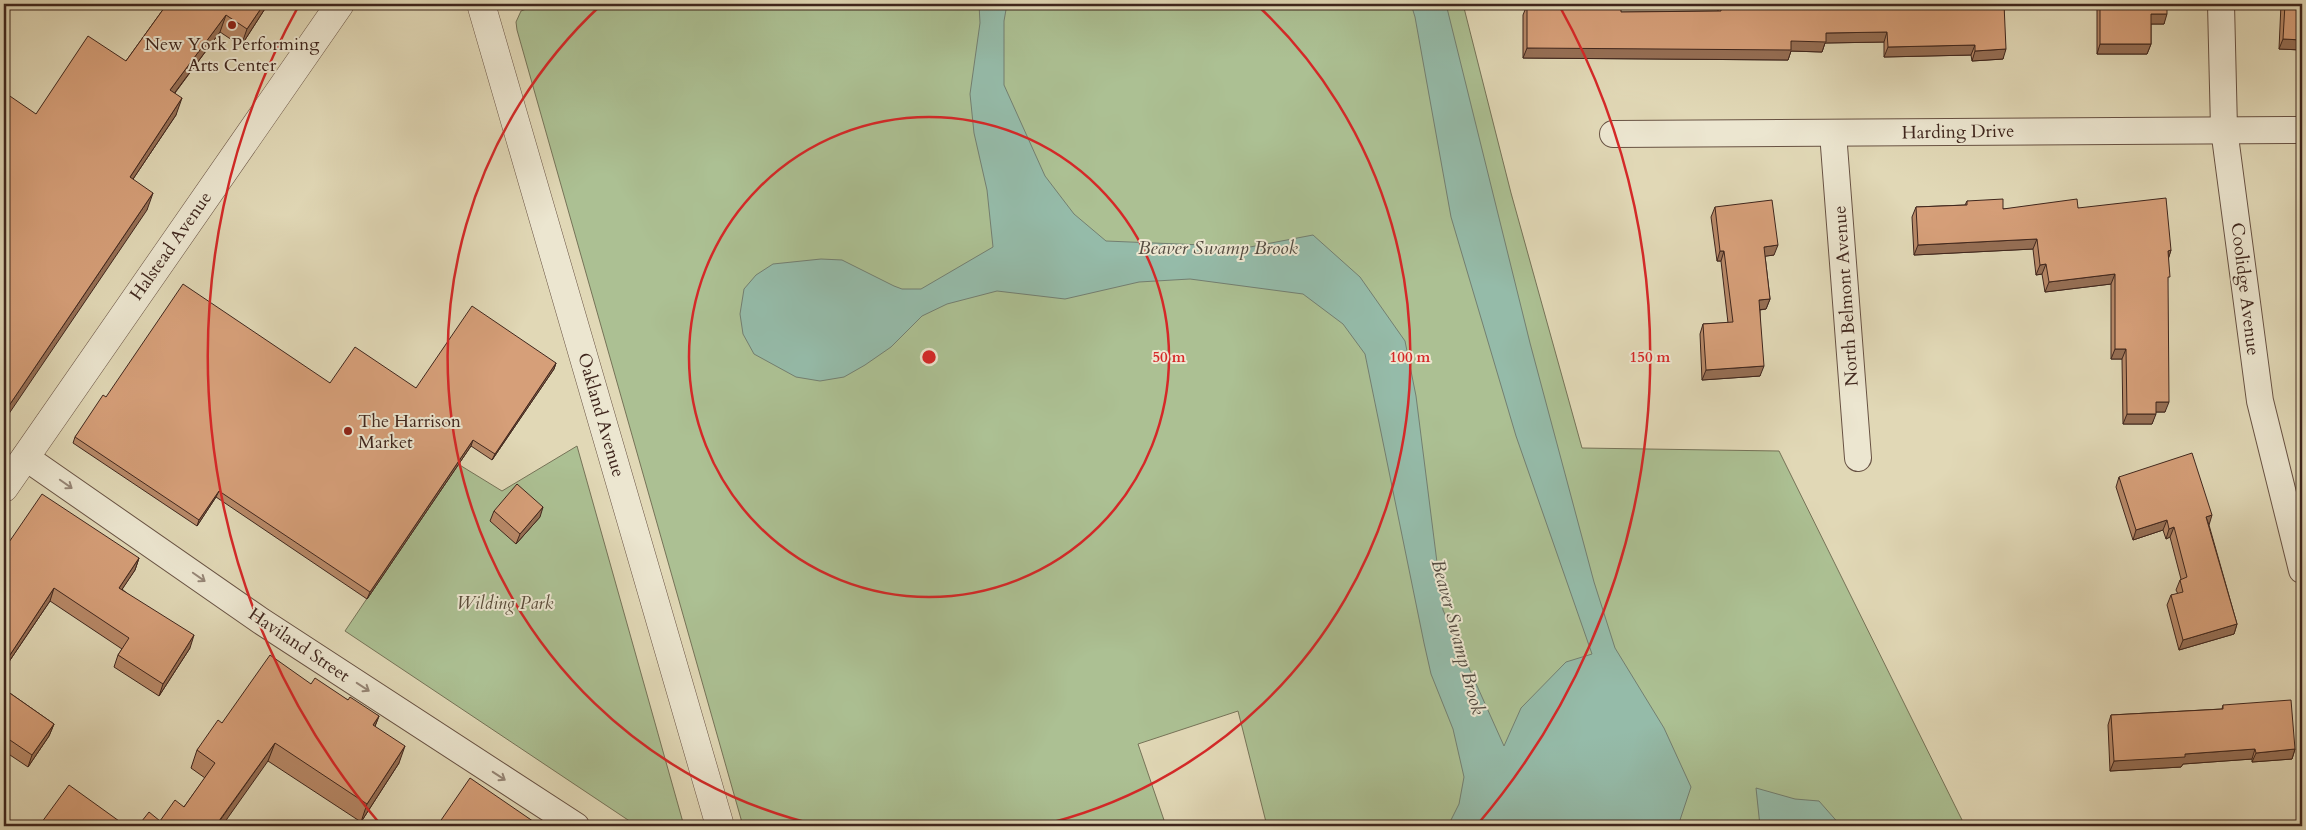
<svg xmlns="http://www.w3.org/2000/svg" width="2306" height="830" font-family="Cardo,serif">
  <rect width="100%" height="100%" fill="#e1d8b6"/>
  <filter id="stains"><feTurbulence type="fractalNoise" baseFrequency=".004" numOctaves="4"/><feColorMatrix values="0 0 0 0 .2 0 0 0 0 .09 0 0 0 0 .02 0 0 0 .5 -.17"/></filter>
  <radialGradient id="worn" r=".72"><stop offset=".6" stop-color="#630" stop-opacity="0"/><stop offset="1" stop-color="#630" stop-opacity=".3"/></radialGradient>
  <g fill="#acc093" stroke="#767358">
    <polygon points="546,4 1463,4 1511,193 1582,448 1779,451 1965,826 1267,826 1238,711 1138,744 1166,826 743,826 517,30 516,22 521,11 534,6"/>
    <polygon points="577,446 684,826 637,826 345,631 458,464 502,491"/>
  </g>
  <g fill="#95bba9" stroke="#737f71">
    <polygon points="979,4 1007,4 1004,21 1004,85 1045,176 1074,214 1106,241 1250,247 1313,235 1360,277 1405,341 1416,396 1443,610 1504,746 1521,708 1566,662 1592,654 1516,436 1451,217 1415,17 1411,4 1446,4 1530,343 1594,582 1615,648 1664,728 1691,787 1678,826 1448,826 1459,804 1464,777 1453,729 1431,674 1424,643 1365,354 1343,324 1303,294 1190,279 1139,282 1065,299 997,291 947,304 922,316 891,347 865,365 844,377 820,381 796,377 754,354 743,334 740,314 744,289 756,275 773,264 821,259 842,260 894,286 902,289 921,289 993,247 987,190 974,133 970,94 980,23"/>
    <polygon points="1756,788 1795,799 1819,801 1841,826 1760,826"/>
  </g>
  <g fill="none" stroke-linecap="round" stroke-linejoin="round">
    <g stroke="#685243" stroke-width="28">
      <g id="minor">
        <polyline points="2221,4 2224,129 2260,401 2302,570"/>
        <polyline points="1833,133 1858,458"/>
        <polyline points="1613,134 2302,130"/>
        <polyline points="25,457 261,621 576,826"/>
      </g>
    </g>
    <g stroke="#685243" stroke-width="29">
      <g id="tertiary">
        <polyline points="481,4 720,826"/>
        <polyline points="4,488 340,4"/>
      </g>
    </g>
    <use href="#minor" stroke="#ece6d0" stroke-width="26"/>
    <use href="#tertiary" stroke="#ece6d0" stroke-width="28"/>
  </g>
  <g fill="#b88968" stroke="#3f261d">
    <polygon points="167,4 268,4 241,46 220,32 175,93 176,115 133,179 147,210 36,114 126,61"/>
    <polygon points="1718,4 1826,4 1826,8 1889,7 1889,4 2004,4 2003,59 1972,61 1971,55 1884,57 1884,42 1825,43 1822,52 1791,51 1788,60 1523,58 1523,15 1527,5 1603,9 1621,12 1718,11"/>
    <polygon points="2097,4 2167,4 2164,24 2151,24 2151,44 2147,54 2097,54"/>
    <polygon points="2281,4 2302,4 2302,50 2279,49"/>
    <polygon points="1967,201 2003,209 2078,208 2171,250 2168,259 2165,412 2156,412 2152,424 2123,424 2122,359 2111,359 2111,284 2045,292 2042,274 2036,275 2033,249 1914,255 1912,217 1916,207 1965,205"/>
    <polygon points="1715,207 1774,255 1765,256 1770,299 1766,309 1760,310 1760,376 1702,380 1700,334 1703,324 1728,323 1721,261 1717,261 1711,217"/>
    <polygon points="556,363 554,369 492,460 471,446 367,599 216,497 197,526 73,443 75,437 106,397 330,383 416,388"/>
    <polygon points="2119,477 2209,525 2237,624 2234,634 2179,650 2167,605 2171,595 2178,594 2176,590 2180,580 2181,579 2170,537 2166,539 2163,530 2133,540 2116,487"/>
    <polygon points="494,511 540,517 516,544 490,521"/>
    <polygon points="5,548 139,558 135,570 122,589 190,648 159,696 114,667 118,655 122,649 50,601 4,669 4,551"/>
    <polygon points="311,684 348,700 379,716 375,726 399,763 361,822 268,761 160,821 184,807 205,778 191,768 197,750 222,723"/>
    <polygon points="4,689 54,724 49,736 28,767 4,751"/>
    <polygon points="2223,705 2295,749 2292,759 2252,762 2252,759 2183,764 2181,767 2110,771 2108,725 2111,715 2222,709"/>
  </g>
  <g fill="#966f55" stroke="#3f261d">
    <polygon points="264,4 268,4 241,46 247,29"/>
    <polygon points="2151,14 2167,14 2164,24 2147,24"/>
    <polygon points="226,15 220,32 164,107 170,90"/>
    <polygon points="1887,32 1884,42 1825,43 1822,52 1791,51 1788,60 1523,58 1527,48 1791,41 1826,33"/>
    <polygon points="2283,39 2302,40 2302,50 2279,49"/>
    <polygon points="2100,44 2151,44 2147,54 2097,54"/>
    <polygon points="1975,45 1971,55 1884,57 1888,47"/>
    <polygon points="2006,49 2003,59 1972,61 1975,51"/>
    <polygon points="182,98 176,115 123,194 130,177"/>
    <polygon points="153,193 147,210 4,421 4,413"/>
    <polygon points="2037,239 2033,249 1914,255 1918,245"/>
    <polygon points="1778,245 1774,255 1760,257 1764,247"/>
    <polygon points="2171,250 2168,260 2168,251"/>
    <polygon points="1720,251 1724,251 1721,261 1717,261"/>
    <polygon points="2046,264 2042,274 2036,275 2040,265"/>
    <polygon points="2115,274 2111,284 2045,292 2049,282"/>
    <polygon points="1770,299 1766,309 1756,310 1759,300"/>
    <polygon points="2115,349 2126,349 2122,359 2111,359"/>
    <polygon points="556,363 554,369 492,460 495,454"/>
    <polygon points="1764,366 1760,376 1702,380 1706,370"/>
    <polygon points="2156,402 2169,402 2165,412 2152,412"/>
    <polygon points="2127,414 2156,414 2152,424 2123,424"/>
    <polygon points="473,440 471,446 367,599 370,592"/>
    <polygon points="219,491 216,497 197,526 199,520"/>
    <polygon points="543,507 540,517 516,544 520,534"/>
    <polygon points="2212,515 2209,525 2206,517"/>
    <polygon points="2167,520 2163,530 2133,540 2136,530"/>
    <polygon points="2174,527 2170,537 2166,539 2169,529"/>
    <polygon points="139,558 135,570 115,600 119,588"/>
    <polygon points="54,588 50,601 4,669 4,664"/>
    <polygon points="2237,624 2234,634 2179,650 2183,640"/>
    <polygon points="194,635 190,648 159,696 163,684"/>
    <polygon points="379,716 372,734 373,725"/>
    <polygon points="54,724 49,736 28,767 32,755"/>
    <polygon points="275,743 268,761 222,826 216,826"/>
    <polygon points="405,746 399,763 361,822 367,804"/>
    <polygon points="2255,749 2252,759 2183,764 2181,767 2110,771 2114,761 2185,754"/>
    <polygon points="2295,749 2292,759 2252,762 2256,753"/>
  </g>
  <g fill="#d69f79" stroke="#3f261d">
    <polygon points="167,4 264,4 247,29 226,15 170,90 182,98 130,177 153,193 4,413 4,92 36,114 88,36 126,61"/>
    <polygon points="1721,4 1826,4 1826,8 1893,7 1893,4 2004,4 2006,49 1975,51 1975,45 1888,47 1887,32 1826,33 1826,42 1791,41 1791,50 1527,48 1527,5 1603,5 1603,9 1621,9 1621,12 1721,11"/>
    <polygon points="2100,4 2167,4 2167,14 2151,14 2151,44 2100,44"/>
    <polygon points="2285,4 2302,4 2302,40 2283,39"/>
    <polygon points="2166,198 2171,250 2168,251 2170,277 2168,277 2169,402 2156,402 2156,414 2127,414 2126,349 2115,349 2115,274 2049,282 2046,264 2040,265 2037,239 1918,245 1916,207 1967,205 1967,201 2003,199 2003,209 2077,199 2078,208"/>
    <polygon points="1772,200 1778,245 1764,247 1770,299 1759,300 1764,366 1706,370 1703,324 1733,322 1724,251 1720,251 1715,207"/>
    <polygon points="183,284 330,383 355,347 416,388 472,306 556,363 495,454 473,440 370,592 219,491 199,520 75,437 103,395 106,397"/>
    <polygon points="2192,453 2212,515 2206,517 2237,624 2183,640 2171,595 2183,592 2180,580 2187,577 2174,527 2169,529 2167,520 2136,530 2119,477"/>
    <polygon points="517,484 543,507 520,534 494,511"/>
    <polygon points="42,494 139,558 119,588 194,635 163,684 118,655 129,638 54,588 4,664 4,557 8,550 5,548"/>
    <polygon points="270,655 311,684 315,678 348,700 350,697 379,716 373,725 405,746 367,804 275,743 216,825 218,826 138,826 149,812 160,821 175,800 184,807 215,763 197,750 218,720 222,723"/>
    <polygon points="4,689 54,724 32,755 4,736"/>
    <polygon points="2291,700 2295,749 2256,753 2255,749 2185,754 2185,757 2114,761 2111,715 2223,709 2223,705"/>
    <polygon points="470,778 540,826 437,826"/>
    <polygon points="69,785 126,826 39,826"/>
    <polygon points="347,823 353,826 344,826"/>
  </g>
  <defs><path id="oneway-shaft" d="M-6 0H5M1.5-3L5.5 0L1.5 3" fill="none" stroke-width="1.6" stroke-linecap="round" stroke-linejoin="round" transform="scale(1.25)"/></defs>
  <g stroke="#968676">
    <use href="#oneway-shaft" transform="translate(66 484) rotate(35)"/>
    <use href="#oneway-shaft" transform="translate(199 577) rotate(35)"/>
    <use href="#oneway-shaft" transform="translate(363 687) rotate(33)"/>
    <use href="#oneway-shaft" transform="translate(499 776) rotate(33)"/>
  </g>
  <g fill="none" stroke="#d62828" stroke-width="2.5">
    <circle cx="929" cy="357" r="240"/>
    <path d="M821 826A481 481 0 0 1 601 5M1257 5A481 481 0 0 1 1037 826"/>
    <path d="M381 825A721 721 0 0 1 298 7M1560 7A721 721 0 0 1 1477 825"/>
  </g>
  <g fill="#8f2418" stroke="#ece6d0" stroke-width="2">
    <circle cx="232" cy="25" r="5"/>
    <circle cx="348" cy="431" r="5"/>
  </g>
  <g text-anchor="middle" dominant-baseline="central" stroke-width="4" stroke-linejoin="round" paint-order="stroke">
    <g font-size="18" fill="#3f261d" stroke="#ece6d0">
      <text x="232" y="44">New York Performing<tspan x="232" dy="21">Arts Center</tspan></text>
      <text x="358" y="421" text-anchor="start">The Harrison<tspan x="358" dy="21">Market</tspan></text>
    </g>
    <g font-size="18" fill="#3f261d" stroke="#ece6d0">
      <text transform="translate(1958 132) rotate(-1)">Harding Drive</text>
      <text transform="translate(171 246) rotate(-55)">Halstead Avenue</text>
      <text transform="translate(2245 289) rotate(83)">Coolidge Avenue</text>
      <text transform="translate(1846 296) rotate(-94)">North Belmont Avenue</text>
      <text transform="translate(601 415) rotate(74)">Oakland Avenue</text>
      <text transform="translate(299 645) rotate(34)">Haviland Street</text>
    </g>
    <g font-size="18" font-style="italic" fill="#5a4c3a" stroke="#ece6d0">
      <text x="505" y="603">Wilding Park</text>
    </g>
    <g font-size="19" font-style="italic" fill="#544b40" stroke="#ece6d0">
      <text x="1218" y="248">Beaver Swamp Brook</text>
      <text transform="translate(1458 637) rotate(75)">Beaver Swamp Brook</text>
    </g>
  </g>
  <circle cx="929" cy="357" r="8" fill="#d62828" stroke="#ece6d0" stroke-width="2.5"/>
  <g font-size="15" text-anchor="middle" font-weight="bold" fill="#d62828" stroke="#ece6d0" stroke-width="4" stroke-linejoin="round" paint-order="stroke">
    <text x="1169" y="362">50 m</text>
    <text x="1410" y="362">100 m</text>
    <text x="1650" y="362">150 m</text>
  </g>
  <rect width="2306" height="830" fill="none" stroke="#e1d8b6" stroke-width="20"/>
  <rect x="5" y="5" width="2296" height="820" fill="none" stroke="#3f261d" stroke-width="2.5"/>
  <rect x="10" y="10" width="2286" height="810" fill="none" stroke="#3f261d"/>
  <rect width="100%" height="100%" filter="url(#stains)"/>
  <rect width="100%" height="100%" fill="url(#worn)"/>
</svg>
